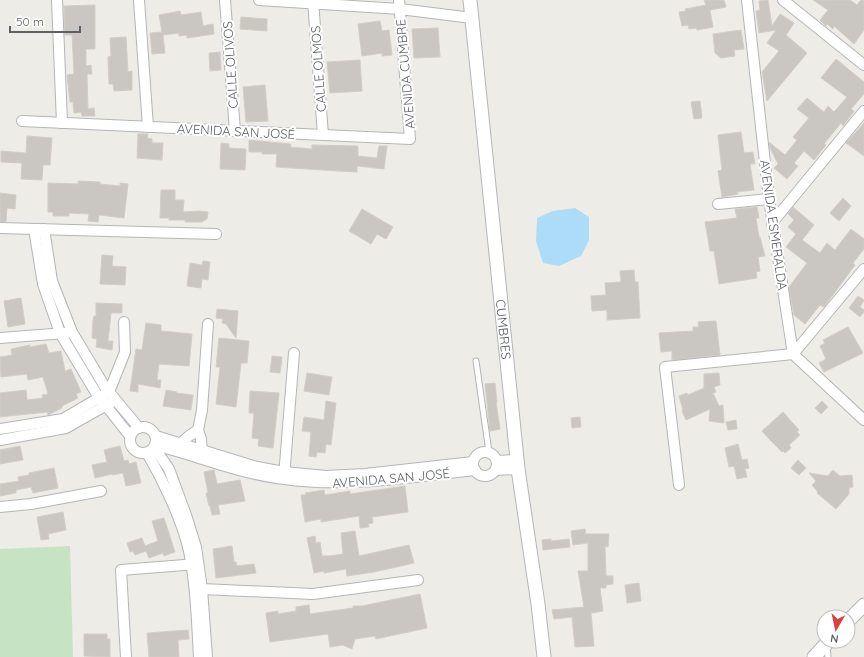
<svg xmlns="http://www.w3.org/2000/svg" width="864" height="657" font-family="Quicksand,sans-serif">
  <rect width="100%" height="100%" fill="#eeece6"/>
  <polygon fill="#c6e4c4" points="70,546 73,657 0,657 0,549"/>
  <polygon fill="#acdcf8" points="575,208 589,217 589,240 581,256 559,266 543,263 536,241 537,218 553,211"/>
  <g fill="#cac7c2" stroke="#d3cdc4">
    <polygon points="704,0 724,0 726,7 710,10 713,27 697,30 697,28 689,29 688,25 682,26 679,12 686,11 685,9 706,5"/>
    <polygon points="768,0 772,26 780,14 794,23 786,35 807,53 767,101 762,72 779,51 767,43 776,30 759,33 756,11 760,10 759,1"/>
    <polygon points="813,0 850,0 857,5 861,0 864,0 864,30 854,44 834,26 833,29 827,24 826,26 820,20 828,10"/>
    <polygon points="95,5 95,49 86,49 86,66 91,65 92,74 87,74 88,109 94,108 95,116 82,116 81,112 74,113 73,102 70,102 67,75 74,74 72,35 65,35 64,6"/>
    <polygon points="180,11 181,15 201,12 203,26 213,24 214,34 187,38 187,35 179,36 179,33 163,35 165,53 152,54 150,33 162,32 159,15"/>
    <polygon points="241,17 267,19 267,31 240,29"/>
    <polygon points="380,21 382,31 389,30 392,55 382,56 382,53 362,56 358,24"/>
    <polygon points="438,28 440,57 414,58 412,29"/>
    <polygon points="741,30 744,49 734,50 735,56 721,58 715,53 713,34"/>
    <polygon points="126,37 128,72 132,71 132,90 114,91 113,84 109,84 108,57 111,56 110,38"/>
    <polygon points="220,52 221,70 210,71 209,53"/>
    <polygon points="836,59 864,82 864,94 851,109 854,111 843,126 841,123 824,144 826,145 814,160 804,151 794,163 798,166 787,179 774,168 778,164 770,148 769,142 785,155 797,140 793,137 809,118 797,109 807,98 824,112 828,106 834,112 847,97 821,78"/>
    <polygon points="360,60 362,91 330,93 327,62"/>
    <polygon points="265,85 268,121 246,122 243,87"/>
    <polygon points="700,101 702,118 694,119 691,102"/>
    <polygon points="864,123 864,156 846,143"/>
    <polygon points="741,132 744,153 753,152 755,164 750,164 754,190 737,192 738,194 722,197 718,171 722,170 718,135"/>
    <polygon points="138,134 148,134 147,138 152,139 152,143 163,143 162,160 137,158"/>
    <polygon points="27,136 52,138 50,165 43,165 42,180 21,179 22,163 1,162 1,151 26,153"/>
    <polygon points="249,140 291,144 290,147 312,149 312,145 358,146 358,156 377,158 379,146 387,146 384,169 357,166 357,172 338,171 276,167 277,154 262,154 262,152 249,152"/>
    <polygon points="221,143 229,144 229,148 246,149 245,170 220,169"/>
    <polygon points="78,181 100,182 100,184 120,186 120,183 128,184 124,218 99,215 98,222 88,221 89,214 69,213 69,216 53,216 53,212 48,212 48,183 78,184"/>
    <polygon points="161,190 175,190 175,200 184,200 183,212 199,211 208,212 207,219 202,222 185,222 185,220 169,220 169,218 160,218"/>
    <polygon points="0,193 16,195 15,209 7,208 6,222 0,222"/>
    <polygon points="843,198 851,206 839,221 830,213"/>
    <polygon points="757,207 759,218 756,218 759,237 760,237 765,256 758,257 760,271 756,272 757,278 719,284 714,251 710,251 705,222 737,218 735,209"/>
    <polygon points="793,207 814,225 802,240 820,253 827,243 835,250 851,229 864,239 864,249 853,263 855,265 824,307 820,305 805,324 794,315 789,287 807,263 786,247 796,234 788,227 794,220 788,214"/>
    <polygon points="362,209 393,227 386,239 377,234 371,244 349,231"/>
    <polygon points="102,255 113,256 112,266 126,267 125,285 100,284"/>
    <polygon points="203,261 210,262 208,280 202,279 201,288 187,286 190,263 202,265"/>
    <polygon points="634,270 635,282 638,282 640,318 607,320 607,310 592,311 591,296 606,295 605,283 621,282 620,271"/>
    <polygon points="858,296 864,300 860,307 864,310 864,312 860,317 849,308"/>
    <polygon points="21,298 25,324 8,327 4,301"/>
    <polygon points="96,303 122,304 122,313 111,313 108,341 113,341 112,350 96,347 97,339 92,338 93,320 94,316 96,316"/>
    <polygon points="217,309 238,311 236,338 226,324 222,323 223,319 216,318"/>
    <polygon points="716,321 720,355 672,360 672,351 661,352 659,333 693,331 693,327 699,327 698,322"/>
    <polygon points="146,323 161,325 161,331 192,334 189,366 159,364 157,380 161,380 160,388 138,384 138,392 130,391 136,349 142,350"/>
    <polygon points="848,327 863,353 824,372 819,363 826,359 820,346 825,343 823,340"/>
    <polygon points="219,338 249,341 247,363 241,363 236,407 216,404 220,367 216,367"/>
    <polygon points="46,344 49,353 61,351 65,371 71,369 81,392 76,394 78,398 62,406 62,408 48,415 47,412 0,417 0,393 26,390 27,400 43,398 42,395 48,394 43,377 28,380 27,374 1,377 0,357 12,355 11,349 30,345 30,347"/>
    <polygon points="272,356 282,357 280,373 270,372"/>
    <polygon points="307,373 332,377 329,395 304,391"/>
    <polygon points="719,373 720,385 714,387 716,392 713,393 719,406 723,405 724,423 709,421 710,409 686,420 682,411 683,410 679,396 687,393 688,395 704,388 704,374"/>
    <polygon points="495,383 497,402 496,402 500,429 490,431 485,384"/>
    <polygon points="166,390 177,392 176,393 193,395 191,410 163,406"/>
    <polygon points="250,391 279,393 273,448 258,446 259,439 252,438 254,413 249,413"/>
    <polygon points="326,401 336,403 331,445 326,444 325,453 317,452 316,457 309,456 311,432 302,431 304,417 324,420"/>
    <polygon points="822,401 828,407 821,414 815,408"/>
    <polygon points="783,412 799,430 797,432 800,435 789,445 791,448 785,453 783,451 782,452 770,440 762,431"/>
    <polygon points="580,417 581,427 572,428 571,418"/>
    <polygon points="736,420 737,429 728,430 726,422"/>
    <polygon points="738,444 742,460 747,459 749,468 745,469 747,477 737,479 734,466 729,467 725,448"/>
    <polygon points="20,446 23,460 0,464 0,450"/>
    <polygon points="120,446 124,461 128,460 129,464 136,462 141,483 126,486 123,473 112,475 112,474 95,478 92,465 107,462 104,450"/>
    <polygon points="798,460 806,468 799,475 791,468"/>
    <polygon points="54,468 58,488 33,493 31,487 16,490 16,493 0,496 0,484 19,481 18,477 29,475 29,473"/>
    <polygon points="214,470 217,484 240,480 245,501 218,505 220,514 212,515 210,506 209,506 206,493 208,493 204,472"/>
    <polygon points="833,470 840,476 852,475 853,487 849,488 849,494 836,509 817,493 818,492 812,485 816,481 809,473 828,476"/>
    <polygon points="405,486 408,512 372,517 373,523 368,524 369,527 360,528 359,516 321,522 321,519 305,522 301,495 306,495 305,493 324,490 325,495 350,491 350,494"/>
    <polygon points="63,512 66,530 48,534 49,539 41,540 37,517"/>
    <polygon points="164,518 175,552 164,556 163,553 149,558 146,551 135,555 133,551 130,552 127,543 142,538 145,546 158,541 152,521"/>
    <polygon points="585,529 586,534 609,534 608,547 605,546 606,576 613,576 613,584 606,585 606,588 600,588 603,611 591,613 594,646 575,647 572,617 554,619 552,610 584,607 578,571 588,571 588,543 573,545 571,531"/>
    <polygon points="355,531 359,556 409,545 414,563 374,572 347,576 346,569 324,573 324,571 314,573 307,538 315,536 316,543 320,542 322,556 329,556 343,554 341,533"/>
    <polygon points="551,539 551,541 569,539 570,547 543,550 542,540"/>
    <polygon points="232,546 234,562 236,562 237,566 254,564 256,573 216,578 213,549"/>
    <polygon points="639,583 641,601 627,603 625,585"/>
    <polygon points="420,594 427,628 376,639 375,636 355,639 352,649 343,645 330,647 328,634 270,642 266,613 278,611 278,614 296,611 296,607 309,605 310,614 353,608 353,606 362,606"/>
    <polygon points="188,630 189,639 178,640 179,657 149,657 147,633"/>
    <polygon points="84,634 107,634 107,639 110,639 110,657 84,656"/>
  </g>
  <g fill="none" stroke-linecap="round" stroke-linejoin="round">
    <g stroke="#b3b6b9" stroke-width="7">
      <g id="service">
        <polyline points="476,361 489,452"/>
        <polyline points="827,646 828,657"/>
      </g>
    </g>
    <g stroke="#b3b6b9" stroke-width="12">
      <g id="minor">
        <polyline points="57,0 62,123"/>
        <polyline points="139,0 148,127"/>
        <polyline points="225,0 235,131"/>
        <polyline points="259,0 400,9 472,18"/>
        <polyline points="313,0 323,135"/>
        <polyline points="747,0 769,199 793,354 864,420"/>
        <polyline points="783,0 864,65"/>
        <polyline points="22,121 410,139 399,0"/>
        <polyline points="718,204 769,199"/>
        <polyline points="772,223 864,111"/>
        <polyline points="0,228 216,234"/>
        <polyline points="34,229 43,284 60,333 96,393 130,436"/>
        <polyline points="44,229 52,281 72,332 105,387 139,428"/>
        <polyline points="0,338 66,333"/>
        <circle cx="143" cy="440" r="13"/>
        <polyline points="0,429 63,419 109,392 125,352 124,322"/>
        <polyline points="156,436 257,467 284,472 326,476 365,474 473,462"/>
        <polyline points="0,440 66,428 112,402"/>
        <polyline points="180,444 189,436 198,430"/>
        <path d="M155 445C198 456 240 474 284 479 348 488 411 477 475 470"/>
        <polyline points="154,447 169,469 186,515 196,547 202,589 207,657"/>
        <polyline points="202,451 201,439 198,430 202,410 208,324"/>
        <circle cx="485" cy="464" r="12"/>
        <path d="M147 453C163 480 182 520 189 551 196 585 197 622 199 657"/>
        <polyline points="497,461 517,460"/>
        <polyline points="496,470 518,469"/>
        <polyline points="284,477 294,353"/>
        <polyline points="679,485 665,367 793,354 864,269"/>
        <polyline points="0,507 31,504 101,491"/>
        <polyline points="202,589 313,594 418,580"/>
        <polyline points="126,657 121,570 197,564"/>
      </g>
    </g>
    <g stroke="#b3b6b9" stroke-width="15">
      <g id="tertiary">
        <path id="s1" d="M470 0 518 469 538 604 544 657"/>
        <polyline points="848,621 864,605"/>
        <polyline points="814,657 829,641"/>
      </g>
    </g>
    <use href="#service" stroke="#fff" stroke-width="5"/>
    <use href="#minor" stroke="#fff" stroke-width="10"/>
    <use href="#tertiary" stroke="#fff" stroke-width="13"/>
  </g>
  <g text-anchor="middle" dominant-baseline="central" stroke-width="4" stroke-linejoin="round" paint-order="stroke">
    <g font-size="13" fill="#5d6165" stroke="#fff">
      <text transform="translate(230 65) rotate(-94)">CALLE OLIVOS</text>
      <text transform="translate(318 69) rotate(-94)">CALLE OLMOS</text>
      <text transform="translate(405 74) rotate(-95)">AVENIDA CUMBRE</text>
      <text transform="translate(236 131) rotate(3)">AVENIDA SAN JOSÉ</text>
      <text transform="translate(774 225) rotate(82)">AVENIDA ESMERALDA</text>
      <text stroke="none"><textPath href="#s1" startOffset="331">CUMBRES</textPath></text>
      <text transform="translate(391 478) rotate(-5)">AVENIDA SAN JOSÉ</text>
    </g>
  </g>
  <g transform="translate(836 629) rotate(189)"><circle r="19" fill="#ffffff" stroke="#bec0c1"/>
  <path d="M0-3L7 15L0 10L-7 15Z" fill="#db403e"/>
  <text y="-6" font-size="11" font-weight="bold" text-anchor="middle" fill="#5d6165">N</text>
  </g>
  <path d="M10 26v6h70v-6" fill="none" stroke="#5d6165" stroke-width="2"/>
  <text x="16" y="26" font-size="12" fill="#5d6165" stroke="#ffffff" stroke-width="3" paint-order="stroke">50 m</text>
</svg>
